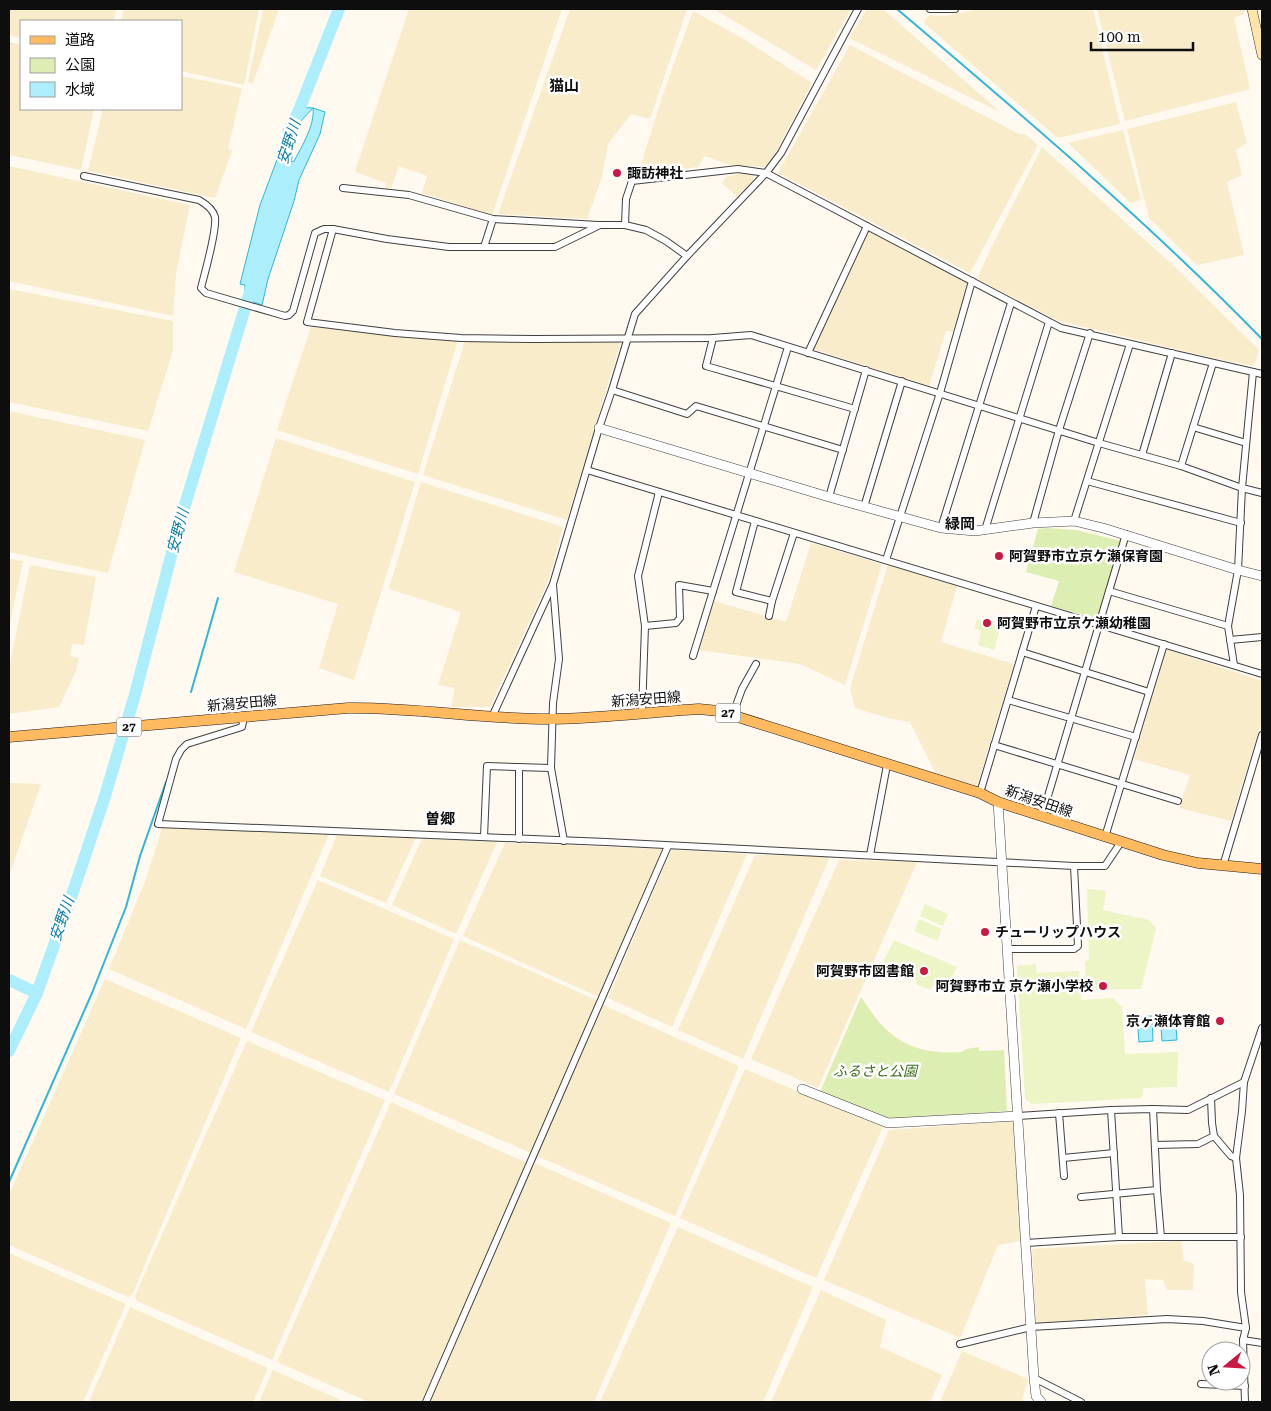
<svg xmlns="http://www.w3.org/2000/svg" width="1271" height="1411" font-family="'Roboto Serif','Noto Sans JP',serif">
  <rect width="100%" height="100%" fill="#fff9ef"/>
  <g fill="#f8eccb">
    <polygon points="9,9 116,9 114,21 21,21 21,38 9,35"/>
    <polygon points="124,9 259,9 244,85 181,71 181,21 121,21"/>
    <polygon points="263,9 279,9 253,83 248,82"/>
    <polygon points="409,9 562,9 492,215 422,193 427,176 399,166 391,188 385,188 386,183 355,172"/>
    <polygon points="570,9 687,9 650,119 631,114 608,144 602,177 587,219 498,214"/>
    <polygon points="714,9 851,9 816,70"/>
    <polygon points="867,9 883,9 1000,112 849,38"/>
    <polygon points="978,9 1093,9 1120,124 1058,138 925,24 924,20 930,15 946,16"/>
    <polygon points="1097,9 1243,9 1244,14 1234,18 1250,89 1125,121"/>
    <polygon points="693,11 745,40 812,83 772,159 764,167 730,165 705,156 698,167 641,175 638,174 665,88"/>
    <polygon points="9,42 21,45 21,109 94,109 81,170 9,155"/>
    <polygon points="850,45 1019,134 1025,134 1038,145 970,273 778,173"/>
    <polygon points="181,76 242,88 228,149 232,151 215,198 88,171 103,109 181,109"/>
    <polygon points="1236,102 1247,143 1236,150 1242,175 1227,182 1244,255 1197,265 1149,218 1127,129"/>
    <polygon points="1123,130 1141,200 1131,203 1068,143"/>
    <polygon points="1042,147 1177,269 1259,350 1254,366 1209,357 1059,321 977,279 990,250"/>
    <polygon points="9,166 190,205 176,274 173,316 9,281"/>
    <polygon points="742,173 754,175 752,182 737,197 722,183 726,177"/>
    <polygon points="867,230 968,283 953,332 946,331 929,386 813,349"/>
    <polygon points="9,289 173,321 173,350 148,431 9,402"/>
    <polygon points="311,327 458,340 418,474 277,430"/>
    <polygon points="465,341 621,341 567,520 423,475"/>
    <polygon points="9,411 145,440 108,573 9,552"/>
    <polygon points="276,438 415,482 354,680 319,668 338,604 234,572"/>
    <polygon points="421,482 563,527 549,579 490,707 451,707 455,688 438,685 461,612 389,589"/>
    <polygon points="811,543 882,564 845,685 800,664 698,650 714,601 786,622"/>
    <polygon points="9,559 23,561 9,628"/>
    <polygon points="888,564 957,586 941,642 1014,664 977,786 936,774 910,722 888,718 855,708 850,688"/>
    <polygon points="30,565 96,577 84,645 72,644 70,656 79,658 76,671 59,707 9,714 9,668"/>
    <polygon points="1166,649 1262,681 1262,719 1231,821 1179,808 1190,775 1134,759"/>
    <polygon points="9,783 41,784 9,876"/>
    <polygon points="162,828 329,834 246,1029 109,969 146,879"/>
    <polygon points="337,835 416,837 386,903 320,876"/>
    <polygon points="422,839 497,842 456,934 392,905"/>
    <polygon points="505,843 663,849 599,997 463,936"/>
    <polygon points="671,850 747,854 672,1027 608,998"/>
    <polygon points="755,855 830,856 743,1059 678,1030"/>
    <polygon points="839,860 917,862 818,1088 751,1059"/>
    <polygon points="318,880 454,939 389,1092 251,1032"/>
    <polygon points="460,940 599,1001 531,1153 394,1094"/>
    <polygon points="105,979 241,1038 132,1295 128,1297 9,1245 9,1195"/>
    <polygon points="603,1005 739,1066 675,1216 537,1156"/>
    <polygon points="247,1041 385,1100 272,1360 137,1301 135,1296"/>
    <polygon points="745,1069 883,1127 816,1278 680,1218"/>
    <polygon points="391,1102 527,1163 423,1402 369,1402 277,1362"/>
    <polygon points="1013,1121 1021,1241 998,1245 960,1338 824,1280 889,1130"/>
    <polygon points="535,1163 671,1223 594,1402 429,1402"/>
    <polygon points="678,1227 813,1287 763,1402 600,1402"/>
    <polygon points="1181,1241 1184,1261 1194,1264 1193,1290 1167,1290 1163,1280 1145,1279 1148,1315 1036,1323 1032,1249"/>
    <polygon points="9,1253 126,1304 83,1402 9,1402"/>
    <polygon points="821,1290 886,1320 880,1347 942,1375 930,1402 771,1402"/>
    <polygon points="130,1307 268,1368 253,1402 89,1402"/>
    <polygon points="962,1351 1028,1379 1022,1400 1025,1402 940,1402"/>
    <polygon points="273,1370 345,1402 259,1402"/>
  </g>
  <g fill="#ddeeb3">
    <polygon points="1047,528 1076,530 1121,541 1098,619 1051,606 1059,581 1026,572 1038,529"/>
    <path d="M861 997C879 1025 896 1045 930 1051 941 1053 952 1052 962 1052L966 1049 979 1047V1051L1004 1050 1007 1111 887 1120 820 1092Z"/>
  </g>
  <g fill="#edf4c6">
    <polygon points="977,619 994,625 999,632 994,650 978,645 981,631 974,628"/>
    <polygon points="1087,889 1106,891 1103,910 1149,920 1156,928 1141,989 1086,990 1085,961 1089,960"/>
    <polygon points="925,904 948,914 943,926 920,916"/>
    <polygon points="919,919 942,929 937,941 914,931"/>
    <polygon points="894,940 957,967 953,975 953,995 933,986 930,990 916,984 917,981 882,965"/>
    <polygon points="1036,964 1037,973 1079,971 1081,1000 1113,998 1122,1007 1125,1054 1178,1052 1177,1087 1143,1088 1142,1098 1031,1104 1025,1099 1017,966"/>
  </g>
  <g fill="#adeefd" stroke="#2cb7db" fill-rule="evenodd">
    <path d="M295 107 313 108 325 112 320 134 299 180 294 201 268 279 262 305C249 300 244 301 245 285L240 284 260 205 281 149 283 131ZM313 108C315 125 302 146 294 161L291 162 300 122Z"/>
    <polygon points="1175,1014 1177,1040 1162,1041 1160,1015"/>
    <polygon points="1152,1016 1153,1041 1139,1042 1137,1017"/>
  </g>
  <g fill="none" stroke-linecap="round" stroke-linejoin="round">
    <g stroke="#2cb7db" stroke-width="2">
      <path d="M897 9C1022 115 1147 221 1262 339"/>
      <polyline points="191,692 218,598"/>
      <polyline points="9,1182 92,993 126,907 140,856 166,782"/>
    </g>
    <g stroke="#adeefd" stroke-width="12">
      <polyline points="294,123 339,9"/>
      <polyline points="9,980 37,993"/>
      <polyline points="9,1051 37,993 75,886 105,796 134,698 181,518 252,285"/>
    </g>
    <g stroke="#414141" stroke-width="8">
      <g id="minor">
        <polyline points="930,9 955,9"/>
        <path d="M84 176 199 200C206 204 213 209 215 217 217 231 205 272 201 288L206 293 285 316 289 315 293 311 315 233 324 229H333L387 239 449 247H555L600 225H625L646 230 666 241 687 256"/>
        <polyline points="343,188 409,195 493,219 598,225"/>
        <polyline points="625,225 626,199 632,181 738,169 766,173 1061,328 1262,374"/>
        <polyline points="333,229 307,322 395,333 461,338 535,339 713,338 751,335 1099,443 1181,466 1242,488 1262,493"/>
        <polyline points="484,247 493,219"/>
        <polyline points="713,338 706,366 855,409"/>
        <polyline points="808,353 867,226"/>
        <polyline points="612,390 687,414 696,406 843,450"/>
        <polyline points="1193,427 1246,443"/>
        <polyline points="1142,455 1172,353"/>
        <polyline points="1181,466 1213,363"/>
        <polyline points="587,470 1262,674"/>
        <polyline points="1087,481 1241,523"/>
        <polyline points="829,497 866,370"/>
        <polyline points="864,507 902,381"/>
        <polyline points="755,521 736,592 772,601"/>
        <polyline points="1074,521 1130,344"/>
        <polyline points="1033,523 1059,430 1090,333"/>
        <polyline points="941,528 1011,303"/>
        <polyline points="985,530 1049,322"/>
        <polyline points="886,560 940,393 972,281"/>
        <polyline points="553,585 559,659 553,703 551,768 564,841"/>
        <polyline points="1109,591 1228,626"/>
        <polyline points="769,616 772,601 794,533"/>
        <polyline points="645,626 676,623 680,618 679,585 713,591"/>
        <polyline points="1230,640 1262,637"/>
        <polyline points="1022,652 1149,692"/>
        <polyline points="693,656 788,347"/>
        <polyline points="1234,665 1228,626 1238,570 1242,488 1253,372"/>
        <polyline points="1008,700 1136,737"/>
        <polyline points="642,713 645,626 638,576 659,492"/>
        <polyline points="733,714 742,689 756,664"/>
        <polyline points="244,717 242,727 187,744 181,750 176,759 158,824 606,842 1074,866 1105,866 1121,842"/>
        <polyline points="492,717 553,584 599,428 612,390 635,314 687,256 766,173 781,153 858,9"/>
        <polyline points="994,745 1178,801"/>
        <polyline points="980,793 1036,606"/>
        <polyline points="1042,816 1126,534"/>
        <polyline points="484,837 487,766 551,768"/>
        <polyline points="1105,837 1164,644"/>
        <polyline points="519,839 519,767"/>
        <polyline points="870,855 887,765"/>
        <polyline points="1223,866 1262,735"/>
        <polyline points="1007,949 1074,949 1078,946 1074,866"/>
        <polyline points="1211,1098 1212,1123 1214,1136 1231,1156 1236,1158"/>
        <polyline points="1153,1109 1157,1190 1161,1237"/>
        <polyline points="1111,1110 1119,1237"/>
        <polyline points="1059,1113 1064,1176"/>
        <polyline points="1018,1116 1111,1110 1153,1109 1188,1110 1244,1082"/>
        <polyline points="1155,1145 1198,1144 1214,1136"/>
        <polyline points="1063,1158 1114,1153"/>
        <polyline points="1081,1197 1157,1190"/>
        <polyline points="1026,1243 1119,1237 1241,1237"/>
        <polyline points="1243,1340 1262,1343"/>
        <polyline points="960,1344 1031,1327 1167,1319 1203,1321 1246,1328"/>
        <polyline points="1034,1378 1081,1402"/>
        <polyline points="1201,1384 1245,1386"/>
        <polyline points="426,1402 668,846"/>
        <polyline points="1245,1402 1243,1340 1246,1328 1241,1292 1240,1195 1236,1158 1242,1111 1244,1082 1262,1028"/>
      </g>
    </g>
    <g stroke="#414141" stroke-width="10">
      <g id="tertiary">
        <polyline points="599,428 829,497 941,528 975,531 1033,523 1074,521 1103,528 1238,570 1262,576"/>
        <polyline points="998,802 1034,1378 1036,1396 1041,1402"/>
        <polyline points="802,1089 888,1123 1018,1116"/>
      </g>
    </g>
    <g stroke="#303030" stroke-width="10">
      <polyline id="secondary" points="1252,9 1262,55"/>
    </g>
    <g stroke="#1f1f1f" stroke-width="11">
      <path id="primary" d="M9 737 348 708C417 707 485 720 554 719 602 718 651 712 699 709L719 711 980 793 998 802 1163 855 1198 863 1262 869"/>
    </g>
    <use href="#minor" stroke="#fff" stroke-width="6"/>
    <use href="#tertiary" stroke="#fff" stroke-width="9"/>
    <use href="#secondary" stroke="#ffe5aa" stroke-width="9"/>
    <use href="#primary" stroke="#ffb95f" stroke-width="10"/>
  </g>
  <g fill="#cd1743" stroke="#fff" stroke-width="2">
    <circle cx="617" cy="173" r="5"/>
    <circle cx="999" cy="556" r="5"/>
    <circle cx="987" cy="623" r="5"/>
    <circle cx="985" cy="932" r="5"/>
    <circle cx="924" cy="971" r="5"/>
    <circle cx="1103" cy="986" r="5"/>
    <circle cx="1220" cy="1021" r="5"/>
  </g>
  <g text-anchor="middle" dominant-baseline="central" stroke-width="5" stroke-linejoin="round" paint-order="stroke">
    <g fill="#fff" stroke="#565656" stroke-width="1">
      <rect x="715.5" y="703.5" width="25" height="19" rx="4"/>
      <rect x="116.5" y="717.5" width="25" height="19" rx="4"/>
    </g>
    <g font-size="12" font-weight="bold" fill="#0e0e0e">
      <text x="728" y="713">27</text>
      <text x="129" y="727">27</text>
    </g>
    <g font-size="14" font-weight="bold" fill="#0e0e0e" stroke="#fff" text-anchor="start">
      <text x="627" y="173">諏訪神社</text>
      <text x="1009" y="556">阿賀野市立京ケ瀬保育園</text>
      <text x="997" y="623">阿賀野市立京ケ瀬幼稚園</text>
      <text x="995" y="932">チューリップハウス</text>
      <text x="914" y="971" text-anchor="end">阿賀野市図書館</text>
      <text x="1093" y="986" text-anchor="end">阿賀野市立 京ケ瀬小学校</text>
      <text x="1210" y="1021" text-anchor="end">京ヶ瀬体育館</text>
    </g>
    <g font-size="14" fill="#0e0e0e" stroke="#fff">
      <text transform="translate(646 699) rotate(-4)">新潟安田線</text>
      <text transform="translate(242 703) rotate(-5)">新潟安田線</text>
      <text transform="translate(1039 801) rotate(19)">新潟安田線</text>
    </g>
    <g font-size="14" font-style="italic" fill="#396d17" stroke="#fff">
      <text x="875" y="1071">ふるさと公園</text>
    </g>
    <g font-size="15" font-weight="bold" fill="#0e0e0e" stroke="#fff">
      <text x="564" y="86">猫山</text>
      <text x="960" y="524">緑岡</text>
      <text x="440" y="819">曽郷</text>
    </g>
    <g font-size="15" font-style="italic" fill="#0a7fa5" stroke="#fff">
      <text transform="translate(289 142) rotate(-72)">安野川</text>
      <text transform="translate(178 531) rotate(-75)">安野川</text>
      <text transform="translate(62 919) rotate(-71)">安野川</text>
    </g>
  </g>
  <rect width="1271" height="1411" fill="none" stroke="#0e0e0e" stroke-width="20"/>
  <rect x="20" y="20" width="162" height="90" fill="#ffffff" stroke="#9f9f9f"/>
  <rect x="30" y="36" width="25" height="8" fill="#ffb95f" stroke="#9f9f9f"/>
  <text x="65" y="45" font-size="15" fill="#0e0e0e">道路</text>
  <rect x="30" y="58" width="25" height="15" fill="#ddeeb3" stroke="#9f9f9f"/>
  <text x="65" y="70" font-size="15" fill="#0e0e0e">公園</text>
  <rect x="30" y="82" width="25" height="15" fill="#adeefd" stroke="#9f9f9f"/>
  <text x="65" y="95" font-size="15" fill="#0e0e0e">水域</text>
  <g transform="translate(1226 1366) rotate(252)"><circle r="24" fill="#ffffff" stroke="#9f9f9f"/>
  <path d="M0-4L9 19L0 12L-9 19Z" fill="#cd1743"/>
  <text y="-8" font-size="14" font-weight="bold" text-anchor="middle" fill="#0e0e0e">N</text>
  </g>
  <path d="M1091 42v8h102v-8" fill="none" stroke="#0e0e0e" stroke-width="2.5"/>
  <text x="1098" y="42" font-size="15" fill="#0e0e0e" stroke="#ffffff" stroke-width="4" paint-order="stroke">100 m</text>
</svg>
